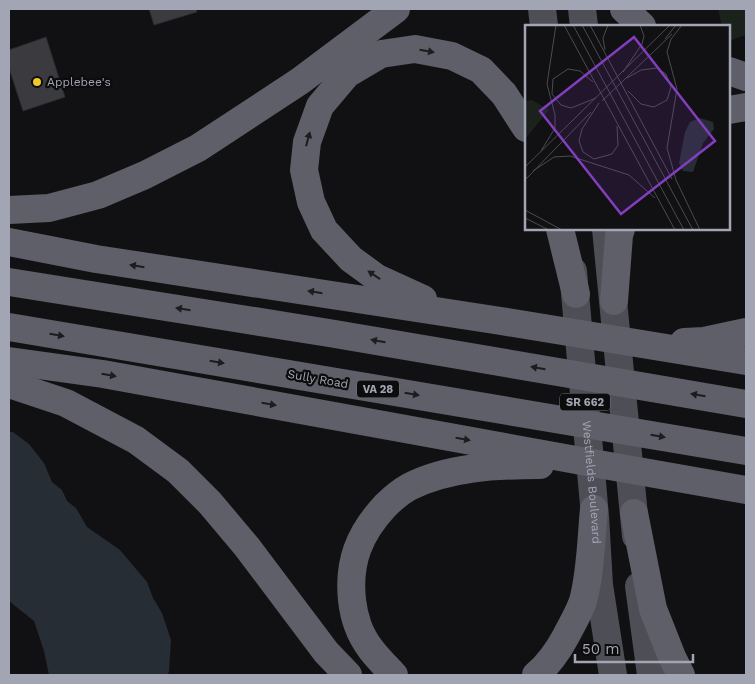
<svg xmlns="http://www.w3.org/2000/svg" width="755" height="684" font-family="'Work Sans',sans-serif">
  <rect width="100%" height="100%" fill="#111012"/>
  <polygon fill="#1b221c" points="718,9 746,9 746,35 729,41 729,26 722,26"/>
  <polygon fill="#272d35" points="9,432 13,432 29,444 44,463 52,482 62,490 67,501 76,508 87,527 120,550 147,582 153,598 162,613 171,640 169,672 167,675 49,675 44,651 34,621 9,601"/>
  <g fill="#3b3a3f" stroke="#2b2a2e">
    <polygon points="149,9 196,9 197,12 154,25"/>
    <polygon points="46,37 65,97 23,111 9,68 9,50"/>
  </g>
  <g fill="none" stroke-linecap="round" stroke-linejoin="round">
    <g stroke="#4e4e56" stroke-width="28">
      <polyline points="542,9 544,26"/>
      <polyline points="582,9 584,26"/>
      <polyline points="606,229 636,536"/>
      <path id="s1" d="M573 271 595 516 599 585 613 675"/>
      <polyline points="639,586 651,675"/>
    </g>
    <g stroke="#5e5f68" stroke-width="28">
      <polyline points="624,9 642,26"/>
      <polyline points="729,71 746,77"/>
      <polyline points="729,110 746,107"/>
      <polyline points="9,210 49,208 98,195 145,175 198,148 300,81 396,9"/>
      <polyline points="560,229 576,294"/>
      <polyline points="9,242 96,259 501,321 746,361"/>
      <polyline points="9,282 329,333 746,404"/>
      <polyline points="423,299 377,278 351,259 324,230 311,202 304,170 307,142 320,106 347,74 381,54 415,49 452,56 481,70 504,94 526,128"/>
      <polyline points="614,301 619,235 621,229"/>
      <polyline points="9,327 746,451"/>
      <polyline points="684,342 704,341 746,332"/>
      <polyline points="9,361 103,374 598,464 746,490"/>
      <polyline points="9,384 66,403 136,440 178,471 210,503 247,547 326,652 348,675"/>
      <polyline points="634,513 653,609 672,657 681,675"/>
      <path d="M394 675C380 660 365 646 358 626 355 618 353 609 352 600 348 562 359 534 385 506 392 499 400 492 409 487 448 467 496 465 540 465"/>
      <path d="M536 675C549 664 558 651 566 636 572 624 579 613 583 601 591 571 591 539 594 509"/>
    </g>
  </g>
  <defs><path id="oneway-solid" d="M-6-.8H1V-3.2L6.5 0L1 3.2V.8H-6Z" transform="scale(1.25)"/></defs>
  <g fill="#1c1d1f">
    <use href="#oneway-solid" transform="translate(427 51) rotate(10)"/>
    <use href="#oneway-solid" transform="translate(308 139) rotate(-75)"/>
    <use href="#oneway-solid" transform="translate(137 266) rotate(-171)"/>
    <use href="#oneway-solid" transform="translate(374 275) rotate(-146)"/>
    <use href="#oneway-solid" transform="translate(315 292) rotate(-171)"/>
    <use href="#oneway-solid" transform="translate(183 309) rotate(-171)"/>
    <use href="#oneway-solid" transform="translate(57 335) rotate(10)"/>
    <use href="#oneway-solid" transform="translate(378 341) rotate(-170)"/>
    <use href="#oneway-solid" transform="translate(217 362) rotate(10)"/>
    <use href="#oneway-solid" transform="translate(538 368) rotate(-170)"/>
    <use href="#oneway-solid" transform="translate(109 375) rotate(10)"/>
    <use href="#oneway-solid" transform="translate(412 394) rotate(10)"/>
    <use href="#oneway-solid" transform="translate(698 395) rotate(-170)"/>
    <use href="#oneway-solid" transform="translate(269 404) rotate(10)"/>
    <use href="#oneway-solid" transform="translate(658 436) rotate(10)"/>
    <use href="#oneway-solid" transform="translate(463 439) rotate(10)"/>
  </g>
  <circle fill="#f1c729" stroke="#0c0c0d" stroke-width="2" cx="37" cy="82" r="5"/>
  <g text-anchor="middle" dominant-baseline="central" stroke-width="4.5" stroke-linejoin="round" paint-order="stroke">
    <g fill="#0c0c0d" stroke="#757781" stroke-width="1">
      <rect x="357" y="380.5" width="42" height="17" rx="4"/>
      <rect x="560" y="393.5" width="50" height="17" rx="4"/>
    </g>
    <g font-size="11" font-weight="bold" fill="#a2a5b3">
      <text x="378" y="389">VA 28</text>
      <text x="585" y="402">SR 662</text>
    </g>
    <g font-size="12" fill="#a2a5b3" stroke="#0c0c0d" text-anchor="start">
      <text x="47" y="82">Applebee's</text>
    </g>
    <g font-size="12" fill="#a2a5b3" stroke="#0c0c0d">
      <text transform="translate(318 379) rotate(10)">Sully Road</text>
      <text stroke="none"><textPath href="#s1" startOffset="212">Westfields Boulevard</textPath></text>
    </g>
  </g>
  <g transform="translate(525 25)">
    <rect width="205" height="205" fill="#111012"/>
    <path d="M7 75 24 85 0 114V76Z" fill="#1b221c"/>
    <path d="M175 93 188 97 189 104 178 118 168 147 158 146 154 138 160 107 165 97Z" fill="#272d35"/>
    <path fill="none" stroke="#4b4c52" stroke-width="1" d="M39 0 150 205M48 0 159 205M57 0 168 205M65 0 147 154M157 0 146 14 142 27 152 64 142 123 151 155 175 205M140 14 151 0M80 25 78 13 83 0M98 47 117 19 119 11 115 0M102 53 116 45 132 43 141 49 146 62 142 75 129 82 116 79 103 66M68 57 55 46 43 44 28 54 27 69 36 80 46 83 71 73M77 76 147 9M74 78 57 104 54 116 58 127 69 134 87 129 93 120 92 101M16 126 30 103V90L22 59 31 0M0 142 145 0M8 146 29 132 45 131 104 150 130 173M0 155 66 87M0 185 37 205M0 193 24 205"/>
    <path fill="#813ebd" fill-opacity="0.15" stroke="#813ebd" stroke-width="2.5" d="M109 12 190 116 96 189 15 86Z"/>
    <rect width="205" height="205" fill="none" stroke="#a2a5b3" stroke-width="2.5"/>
  </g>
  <rect width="755" height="684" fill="none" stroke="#a2a5b3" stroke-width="20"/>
  <path d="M575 654v8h118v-8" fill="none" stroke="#a2a5b3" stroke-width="2.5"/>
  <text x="582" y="654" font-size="15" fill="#a2a5b3" stroke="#0c0c0d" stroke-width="4" paint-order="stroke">50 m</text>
</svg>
